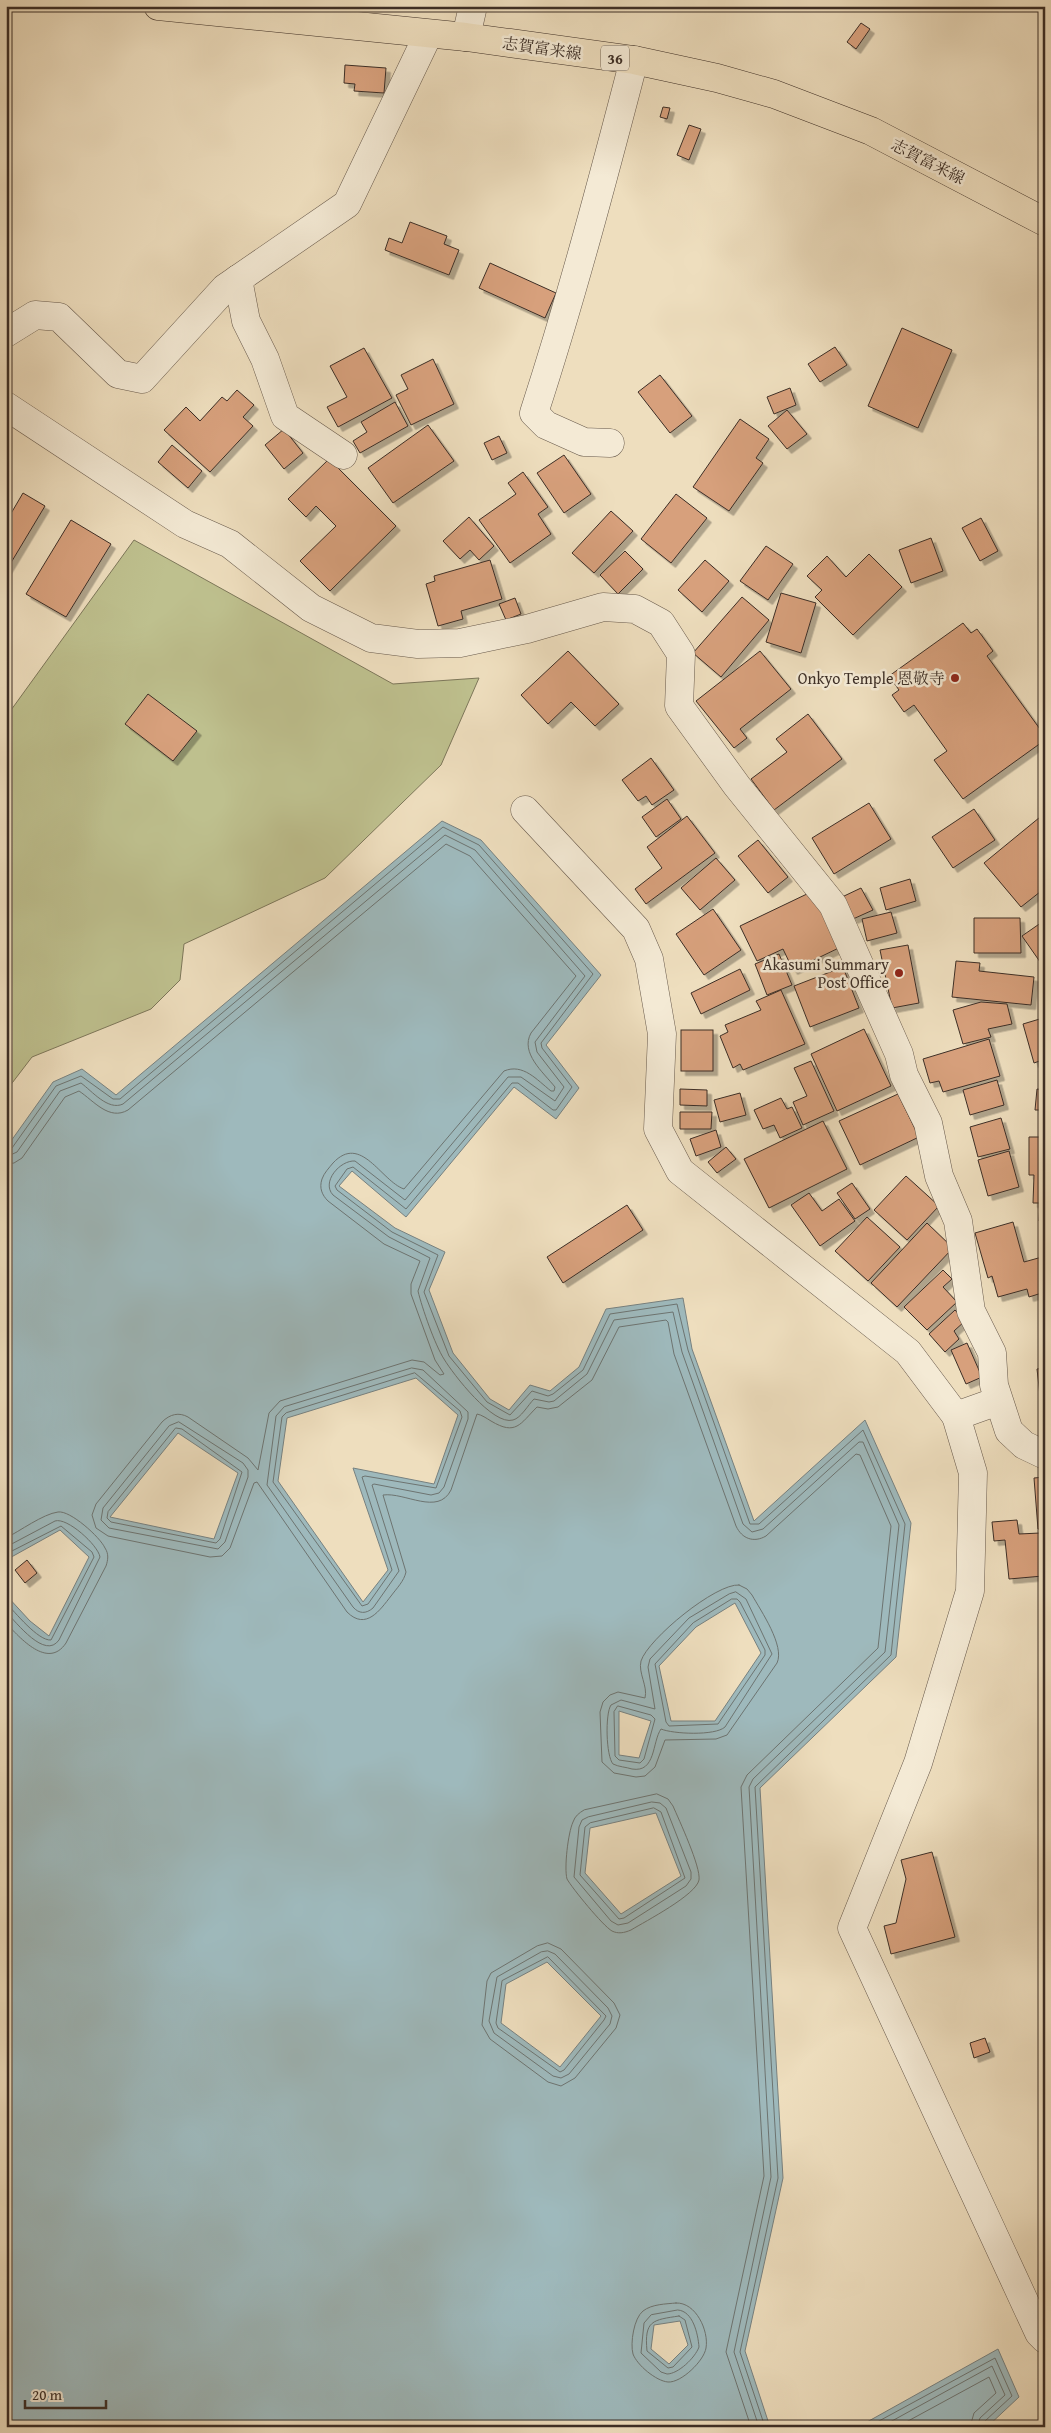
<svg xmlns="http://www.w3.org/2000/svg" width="1051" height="2433" font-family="'Gentium Book Plus','Noto Serif JP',serif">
  <defs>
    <filter id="shadow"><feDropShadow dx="4.5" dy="4.5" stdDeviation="0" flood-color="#0004"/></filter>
  </defs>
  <rect width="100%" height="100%" fill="#eedebe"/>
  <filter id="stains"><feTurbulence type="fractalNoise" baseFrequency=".004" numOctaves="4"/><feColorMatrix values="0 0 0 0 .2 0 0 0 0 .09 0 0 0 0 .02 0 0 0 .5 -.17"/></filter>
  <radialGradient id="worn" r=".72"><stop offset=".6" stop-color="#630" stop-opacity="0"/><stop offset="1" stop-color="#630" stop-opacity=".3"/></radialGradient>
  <polygon fill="#bec08e" stroke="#7d775a" points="134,540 393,684 479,678 441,765 325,878 184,944 180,980 151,1009 32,1057 6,1091 6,717"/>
  <g fill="#9eb9bc" stroke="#778180" fill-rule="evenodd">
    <path d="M442 821 481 840 601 975 546 1045 579 1088 556 1119 514 1087 406 1217 352 1171 339 1186 395 1228 445 1252 429 1290 453 1353 490 1399 509 1410 530 1385 550 1391 579 1367 606 1309 683 1298 692 1349 754 1521 865 1420 911 1523 896 1657 760 1788 783 2178 745 2351 770 2427H6V1595L30 1621 49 1636 89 1557 60 1530 6 1560V1148L53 1082 82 1069 116 1095ZM416 1378 458 1415 434 1484 353 1468 388 1570 363 1602 278 1481 287 1418ZM178 1433 238 1473 214 1539 110 1517ZM735 1603 761 1653 715 1721H671L659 1666 696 1627ZM619 1711 651 1721 639 1758 619 1755ZM656 1813 681 1876 621 1914 585 1873 590 1828ZM547 1962 601 2016 560 2067 501 2023 506 1984ZM680 2321 688 2345 669 2364 651 2349 654 2325Z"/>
    <polygon points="998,2349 1019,2397 987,2427 858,2427"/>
  </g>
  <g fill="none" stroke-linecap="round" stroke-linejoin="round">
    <g stroke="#6d7471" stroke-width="1">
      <polyline points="6,1151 12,1148 56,1086 81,1076 113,1099 120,1099 443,827 479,845 593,974 541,1043 542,1048 572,1087 556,1110 553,1110 518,1083 512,1083 406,1209 353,1167 347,1169 335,1186 337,1190 392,1232 438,1255 424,1292 449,1356 487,1402 510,1415 532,1391 548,1396 553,1394 583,1370 610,1314 677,1304 688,1350 750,1524 759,1524 863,1430 905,1524 891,1655 755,1787 778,2178 740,2352 765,2427"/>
      <path d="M6 1157 17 1152 60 1091 81 1083C92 1091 108 1111 123 1104L445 835 475 850 585 976 535 1042 537 1052 564 1087 555 1101 521 1077H508L405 1200 355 1161C340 1160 321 1182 333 1195L389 1237 430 1258 418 1291C422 1308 435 1345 444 1359 453 1374 493 1426 513 1420 521 1418 528 1405 534 1399L549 1402 554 1401 587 1374 614 1320 673 1312 682 1352 743 1524 752 1532 763 1529 859 1442H863L899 1525 885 1652 753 1779 749 1787 771 2177 734 2352 759 2427"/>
      <path d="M6 1164 14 1163 22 1158 65 1097 79 1091C94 1101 109 1121 128 1110L446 844 470 856 576 976 531 1033C520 1053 543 1072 555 1087L554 1091H551C537 1080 523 1063 504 1071L404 1189C381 1181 361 1133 333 1163 329 1168 324 1173 322 1179 319 1188 322 1195 328 1201L384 1244 420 1261 411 1284V1294L435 1360 444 1374 440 1375 424 1362 412 1360 280 1401 269 1413 258 1470 248 1458 188 1417C179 1412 170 1414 162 1422L96 1504 92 1515 96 1528 108 1536 210 1557 222 1556 230 1548 254 1483 257 1482 347 1612C366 1631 380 1610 391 1596 397 1588 404 1581 406 1572L383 1495C405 1492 438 1516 451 1490L477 1414C482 1415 486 1418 491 1421 516 1436 520 1424 537 1407L548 1409 558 1407 592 1380 619 1327 666 1320 668 1322 674 1354 736 1526C742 1539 754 1543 766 1536L856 1454 860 1455 891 1526 878 1648 747 1775 741 1787 764 2176 726 2352 751 2427"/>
      <path d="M412 1368 423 1370 468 1412V1419L444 1487 439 1493 431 1495 374 1484 372 1485 399 1571 373 1608C366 1614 359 1614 353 1607L267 1485 276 1416 284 1407Z"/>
      <polygon points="415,1373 460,1411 462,1417 436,1488 365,1476 362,1477 392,1570 368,1604 362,1606 273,1482 282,1417 286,1413"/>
      <polygon points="179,1422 243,1463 248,1470 248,1477 225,1542 218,1549 109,1528 101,1520 103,1508 169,1426"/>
      <polygon points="176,1428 182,1429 242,1472 220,1539 216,1543 111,1522 107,1518 108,1512"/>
      <path d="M6 1538C20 1531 43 1514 58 1512 70 1510 100 1537 105 1548 109 1554 108 1560 106 1566L66 1643C48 1670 20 1638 6 1623"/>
      <path d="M6 1547 55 1521C67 1517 98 1545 100 1557L59 1640C45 1660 17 1623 6 1612"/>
      <path d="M6 1554 61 1526 92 1552 94 1557 51 1640C38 1641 15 1612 6 1603"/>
      <path d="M739 1585 747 1589 752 1595C761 1611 785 1646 777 1663L727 1735 716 1739 665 1740 655 1767 645 1776 636 1777 614 1773 602 1762 600 1712 603 1702 610 1695 618 1692 645 1698C648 1686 638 1673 641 1661 648 1639 716 1583 739 1585Z"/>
      <path d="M736 1592 746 1599 772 1654 725 1727C715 1736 673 1734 661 1729 652 1742 656 1773 632 1769 626 1767 619 1767 613 1764 606 1756 605 1714 611 1705L621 1700 655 1709 648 1667 650 1659 689 1618 729 1594Z"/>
      <polygon points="732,1599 737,1599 740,1602 765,1650 765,1655 718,1724 669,1726 666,1722 655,1664 693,1623"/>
      <polygon points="618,1706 651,1715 655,1719 644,1759 640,1763 619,1760 615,1756 614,1712"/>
      <path d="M657 1794 668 1799 673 1806C679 1820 701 1867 699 1880 696 1895 646 1921 631 1930 624 1933 618 1934 612 1931 603 1926 572 1888 567 1879 564 1868 568 1833 573 1822 575 1816 579 1813 584 1810Z"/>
      <polygon points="652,1802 660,1803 666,1808 691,1872 691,1879 686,1886 628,1923 618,1925 611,1921 574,1877 579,1827 582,1820 588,1817"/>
      <polygon points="654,1808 661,1812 685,1878 624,1918 619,1919 580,1875 585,1827 590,1823"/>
      <polygon points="548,1943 561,1949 614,2003 620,2015 616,2028 575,2078 561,2086 548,2082 490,2039 482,2025 487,1981 491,1973 537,1946"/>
      <polygon points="548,1951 555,1954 608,2008 612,2016 610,2024 569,2074 561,2078 553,2076 494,2033 489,2021 497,1977 541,1952"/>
      <polygon points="548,1957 606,2016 604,2020 564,2070 560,2072 498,2028 496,2023 502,1981"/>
      <path d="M676 2303C696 2302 709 2331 706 2348 704 2361 681 2383 668 2382 656 2381 637 2365 633 2354 630 2343 634 2318 643 2311 652 2304 666 2304 676 2303Z"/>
      <path d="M678 2310C693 2311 698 2334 699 2347 695 2358 678 2374 667 2374L661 2372 641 2353 644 2323 651 2315Z"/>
      <path d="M679 2316 685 2320 692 2347 673 2367 668 2368 647 2351C644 2320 653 2320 679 2316Z"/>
      <polyline points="868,2427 995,2358 1012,2396 985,2421 984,2427"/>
      <polyline points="881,2427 992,2366 1005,2395 980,2418 977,2427"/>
      <polyline points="897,2427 989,2377 996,2393 974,2413 970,2427"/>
    </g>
  </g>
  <g fill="#d7a07c" stroke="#3c2e26" filter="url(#shadow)">
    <polygon points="861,23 870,29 856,49 847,42"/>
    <polygon points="345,65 386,68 384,93 354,91 355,84 344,83"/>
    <polygon points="663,107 670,108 667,119 660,117"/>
    <polygon points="689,125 701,129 689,160 677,155"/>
    <polygon points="410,222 447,236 444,244 459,250 449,275 385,250 389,238 402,243"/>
    <polygon points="490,263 556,293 545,318 479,288"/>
    <polygon points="902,328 952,350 918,428 868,406"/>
    <polygon points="835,347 847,365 820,382 808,364"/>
    <polygon points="364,348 392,398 338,427 327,407 347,397 330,366"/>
    <polygon points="433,359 454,404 411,425 396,395 408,389 401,375"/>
    <polygon points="660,375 692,416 670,433 638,392"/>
    <polygon points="790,388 796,405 774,414 767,397"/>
    <polygon points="237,390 254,405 243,417 253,426 210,472 164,430 186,407 200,421 222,397 227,401"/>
    <polygon points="395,402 408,426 360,453 353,441 367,432 361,422"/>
    <polygon points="787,410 807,434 787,449 768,426"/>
    <polygon points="740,419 769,439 756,458 763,463 729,511 693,487"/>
    <polygon points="428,425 454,461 393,503 368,468"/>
    <polygon points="284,429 303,453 284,469 265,445"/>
    <polygon points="499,436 507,453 492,460 484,443"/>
    <polygon points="172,445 202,471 188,488 158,462"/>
    <polygon points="564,455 591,494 564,513 537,473"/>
    <polygon points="329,459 396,526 330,591 300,561 336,526 316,506 306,517 288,499"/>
    <polygon points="523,472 548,507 538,514 551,534 510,563 479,520 516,494 508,483"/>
    <polygon points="23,493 45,506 6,571 6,522"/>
    <polygon points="676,494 707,518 671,563 641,539"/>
    <polygon points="611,511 633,531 594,573 572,553"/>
    <polygon points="469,517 494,546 479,560 470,550 460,559 443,541"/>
    <polygon points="981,518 998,551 980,561 962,528"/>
    <polygon points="71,520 111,544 66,617 26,594"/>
    <polygon points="931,538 943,571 911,583 899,550"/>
    <polygon points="766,546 793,564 768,600 740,581"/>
    <polygon points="625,551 643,569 618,594 600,575"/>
    <polygon points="869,554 902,587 853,635 815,597 822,590 807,576 827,556 846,577"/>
    <polygon points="490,560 502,599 461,611 463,619 438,626 426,584 435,581 434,576"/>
    <polygon points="705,560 729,581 702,612 678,590"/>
    <polygon points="781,593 816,603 801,653 766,642"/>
    <polygon points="742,597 769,620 721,677 693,653"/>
    <polygon points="515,598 521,614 506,620 499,604"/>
    <polygon points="963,623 971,633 977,629 993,651 987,656 1045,736 1045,740 963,799 934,760 947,751 914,705 904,712 892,695 899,690 889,676"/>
    <polygon points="568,651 619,704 595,726 571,702 548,724 521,695"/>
    <polygon points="760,651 791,689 740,729 747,738 734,748 696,701"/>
    <polygon points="148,694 197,731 173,761 125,724"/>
    <polygon points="808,714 842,759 774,810 751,779 787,752 776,739"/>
    <polygon points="651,758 674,790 652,805 646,796 638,801 622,780"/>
    <polygon points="667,799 681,819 656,837 642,817"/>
    <polygon points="869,803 891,839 834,874 812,838"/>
    <polygon points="974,809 995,840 953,868 932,837"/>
    <polygon points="1045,813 1045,888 1021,907 984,863"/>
    <polygon points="687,816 715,853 646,904 635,889 662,868 647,847"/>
    <polygon points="758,840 788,877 768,893 738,856"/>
    <polygon points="716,858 735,880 700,910 681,888"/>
    <polygon points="910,879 916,901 886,910 880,888"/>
    <polygon points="861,888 873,910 853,919 842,897"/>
    <polygon points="809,893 845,945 793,970 783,949 757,961 740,926"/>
    <polygon points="713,909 741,950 704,975 676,934"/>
    <polygon points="891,912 897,933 867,941 862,919"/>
    <polygon points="974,918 1020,918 1021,953 974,953"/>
    <polygon points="1045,920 1045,969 1022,936"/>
    <polygon points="908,945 919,1003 892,1008 880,950"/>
    <polygon points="779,954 792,985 767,995 755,964"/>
    <polygon points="956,961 980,963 979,971 1034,977 1031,1005 952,997"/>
    <polygon points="843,967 859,1008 810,1027 794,986"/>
    <polygon points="740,969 750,990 701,1014 691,993"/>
    <polygon points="781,990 805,1044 743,1070 740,1064 733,1068 720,1036 728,1032 725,1025 761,1010 756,1001"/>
    <polygon points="981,1002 1007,1004 1012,1024 988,1029 991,1037 963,1044 953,1010"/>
    <polygon points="1043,1018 1045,1025 1045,1059 1034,1063 1023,1024"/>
    <polygon points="864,1029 891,1086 837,1111 811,1054"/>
    <rect x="681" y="1030" width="32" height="41"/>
    <polygon points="989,1039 1000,1076 943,1092 939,1081 930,1083 923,1059"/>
    <polygon points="811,1061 834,1111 803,1125 793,1102 807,1096 794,1068"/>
    <polygon points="997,1080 1004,1105 970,1115 963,1090"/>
    <polygon points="680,1089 707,1090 707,1106 680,1105"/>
    <polygon points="1037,1089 1045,1090 1045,1110 1035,1110"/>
    <polygon points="740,1093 746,1115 720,1122 714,1100"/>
    <polygon points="898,1094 919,1137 860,1165 839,1121"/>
    <polygon points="781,1098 787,1109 792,1107 802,1128 780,1138 774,1125 763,1129 754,1110"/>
    <polygon points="680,1112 712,1112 711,1129 680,1129"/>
    <polygon points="1001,1118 1010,1149 978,1157 970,1127"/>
    <polygon points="823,1121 847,1169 769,1208 744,1159"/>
    <polygon points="716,1130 721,1147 696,1156 690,1139"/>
    <polygon points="1029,1137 1045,1137 1045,1221 1039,1221 1040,1203 1033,1203 1034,1175 1029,1175"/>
    <polygon points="726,1147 736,1159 717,1173 708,1162"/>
    <polygon points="1009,1151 1019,1187 988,1196 978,1160"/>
    <polygon points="906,1176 939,1206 907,1240 874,1210"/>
    <polygon points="852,1183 870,1209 855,1219 837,1193"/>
    <polygon points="809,1193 822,1211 839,1199 855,1221 820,1246 791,1205"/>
    <polygon points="627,1205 643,1230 563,1283 547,1257"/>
    <polygon points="867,1217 900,1247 868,1281 835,1251"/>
    <polygon points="1013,1222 1024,1262 1042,1257 1045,1265 1045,1292 1029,1297 1027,1289 998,1297 992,1276 988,1278 975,1233"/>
    <polygon points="927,1223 953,1248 897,1307 871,1283"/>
    <polygon points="943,1270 952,1279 943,1287 957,1302 927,1330 904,1307"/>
    <polygon points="955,1310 965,1321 954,1331 959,1339 945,1352 929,1334"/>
    <polygon points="967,1343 982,1377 966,1384 951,1350"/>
    <polygon points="1045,1368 1045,1432 1044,1432 1037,1369"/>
    <polygon points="1045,1477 1045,1529 1038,1529 1034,1478"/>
    <polygon points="1017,1520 1019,1534 1040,1533 1043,1576 1009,1579 1005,1540 994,1541 992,1522"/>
    <polygon points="27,1560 37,1573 25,1583 15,1570"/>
    <polygon points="932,1852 955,1937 891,1954 884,1926 896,1923 906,1879 901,1860"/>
    <polygon points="985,2038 990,2052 974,2058 970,2043"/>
  </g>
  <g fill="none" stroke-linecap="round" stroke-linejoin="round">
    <g stroke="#685a4c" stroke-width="29">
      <g id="minor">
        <polyline points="466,37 473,6"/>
        <polyline points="238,279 246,321 265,359 285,416 343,455"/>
        <polyline points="6,333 35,315 59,317 118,374 142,379 225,288 347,204 428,35"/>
        <polyline points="6,406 185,524 230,544 311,608 371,638 418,644 460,643 527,629 603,607 635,609 661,623 681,654 679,706 737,786 833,905 899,1054 904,1075 928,1123 939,1176 958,1221 971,1311 992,1353 994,1385 1009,1431 1024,1445 1045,1455"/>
        <path d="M610 443 584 442 546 425 534 413C572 296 603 179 634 60"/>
        <polyline points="525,810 636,929 649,959 662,1034 658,1129 680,1171 908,1352 956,1416 998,1401"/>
        <polyline points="956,1416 973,1473 970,1591 918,1763 852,1928 1039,2333 1045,2339"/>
      </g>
    </g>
    <g stroke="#3c2e26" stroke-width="29">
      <polyline id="major" points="158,6 466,37 634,60 717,78 774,94 871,131 1045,222"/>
    </g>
    <use href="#minor" stroke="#f4ead5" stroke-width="28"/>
    <use href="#major" stroke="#eedebe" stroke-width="28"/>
  </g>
  <g fill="#8f2418" stroke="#f4ead5" stroke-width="2">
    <circle cx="955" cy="678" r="5"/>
    <circle cx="899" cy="973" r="5"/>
  </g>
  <g text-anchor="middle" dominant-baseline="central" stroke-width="5" stroke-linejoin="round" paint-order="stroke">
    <rect fill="#f4ead5" stroke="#73665a" stroke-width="1" x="601" y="45.5" width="28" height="25" rx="4"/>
    <g font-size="15" font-weight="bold" fill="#3c2e26">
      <text x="615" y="58">36</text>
    </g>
    <g font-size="16" fill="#3c2e26" stroke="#f4ead5">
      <text transform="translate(542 48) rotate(8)">志賀富来線</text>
      <text transform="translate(928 161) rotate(27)">志賀富来線</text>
    </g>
    <g font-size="16" fill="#3c2e26" stroke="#f4ead5" text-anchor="end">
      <text x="945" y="678">Onkyo Temple 恩敬寺</text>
      <text x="889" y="964">Akasumi Summary<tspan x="889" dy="18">Post Office</tspan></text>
    </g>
  </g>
  <rect width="1051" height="2433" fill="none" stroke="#eedebe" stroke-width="25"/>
  <rect x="8" y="8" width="1036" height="2418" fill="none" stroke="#3c2e26" stroke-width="2.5"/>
  <rect x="12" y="12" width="1026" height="2408" fill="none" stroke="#3c2e26"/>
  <path d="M25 2400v8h81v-8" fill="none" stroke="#3c2e26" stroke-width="2.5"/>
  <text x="32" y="2400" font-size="15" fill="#3c2e26" stroke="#f4ead5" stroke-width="4" paint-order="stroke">20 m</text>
  <rect width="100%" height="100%" filter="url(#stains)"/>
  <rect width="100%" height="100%" fill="url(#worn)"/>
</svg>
